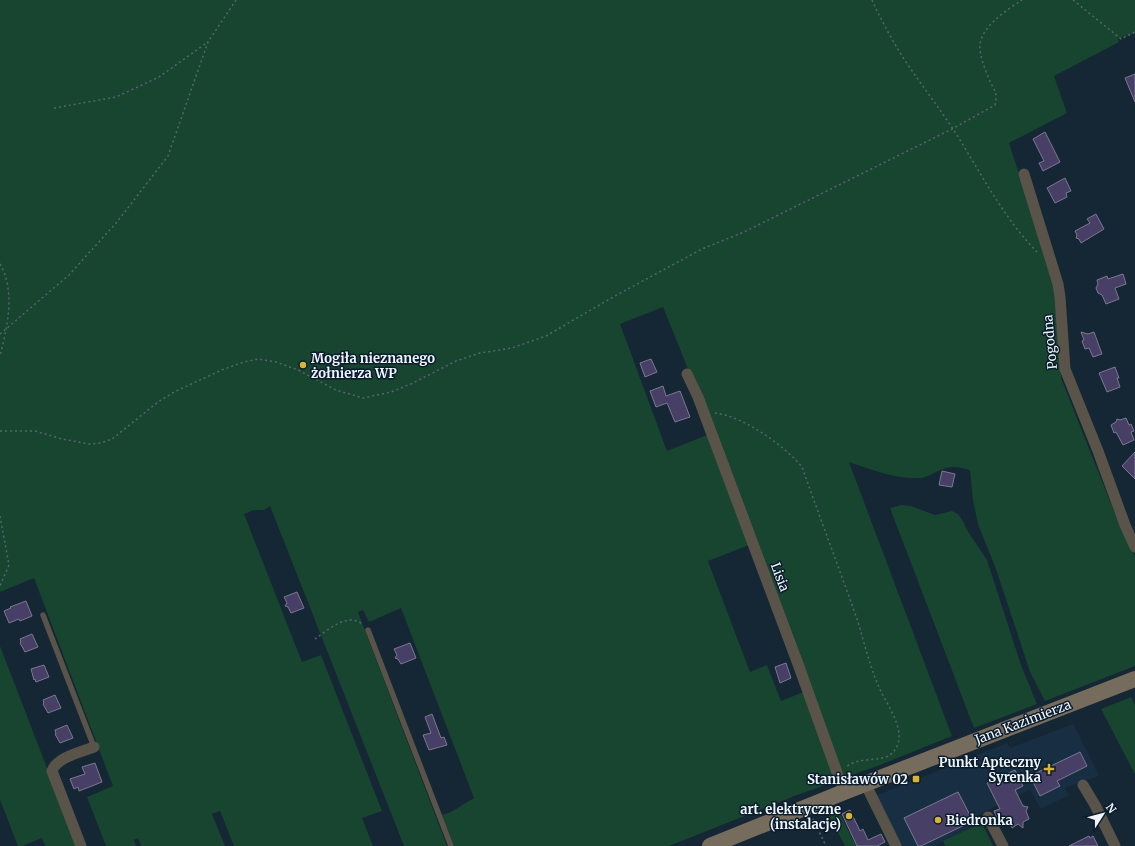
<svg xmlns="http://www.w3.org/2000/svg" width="1135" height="846" font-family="Merriweather,serif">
  <rect width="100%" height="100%" fill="#152635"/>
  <polygon fill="#182f43" points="1073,724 1099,776 1065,788 1069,795 1041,809 1030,790 978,815 982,823 934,846 900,846 875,796 1007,743 1010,748"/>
  <g fill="#17452f">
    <path d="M0 0H1135V33L1118 39 1119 42 1054 76 1067 113 1009 143 1054 283 1061 378 1119 524 1135 556V666L1045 701 1030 672 996 569 978 524 973 500 970 470C955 465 947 466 934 473 930 475 926 477 922 478 897 480 872 470 849 462L952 736 880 765 841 779 692 379 663 307 620 324 667 451 707 435 749 545 708 561 750 672 767 665 781 701 801 693H805L837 781 797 795 669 846H454L442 815 451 812 474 798 401 608 369 622 363 610 358 612 447 846H404L270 506 264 510H254L244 514 302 662 321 655 382 811 362 818 373 846H234L220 811 212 814 225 846H141L138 838 134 840 136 846H106L87 797 113 786 34 578 0 592Z"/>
    <polygon points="901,505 911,506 935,515 952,511 958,514 964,523 967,530 987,560 1021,665 1037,704 974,728 890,508"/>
    <polygon points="0,646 77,846 45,846 42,838 22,846 18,846 0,800"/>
    <polygon points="1131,697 1135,705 1135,774 1101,709"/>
    <polygon points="838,810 856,846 845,846 828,814"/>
    <polygon points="982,823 993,846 945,846 943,841"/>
  </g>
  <g fill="#473f66" stroke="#7b788f">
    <polygon points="1135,74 1135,102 1125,78"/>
    <polygon points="1045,132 1060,162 1043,171 1039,163 1044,161 1033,139"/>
    <polygon points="1065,178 1071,191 1066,193 1067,197 1055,203 1047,188"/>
    <polygon points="1096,214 1104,229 1081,243 1079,239 1076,238 1077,235 1075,231 1090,223 1087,219"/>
    <polygon points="1123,274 1126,284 1115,288 1119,299 1106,304 1102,295 1098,293 1096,288 1098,284 1097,280 1107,276 1108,279"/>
    <polygon points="1081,332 1088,334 1094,332 1102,354 1093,357 1089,348 1085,349 1082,341 1084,340"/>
    <polygon points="651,359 657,372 645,377 640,363"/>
    <polygon points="1115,367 1119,378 1117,378 1120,387 1107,392 1099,373"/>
    <polygon points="663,386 666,396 680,391 690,417 675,422 667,403 656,407 650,391"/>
    <polygon points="1126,418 1129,425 1131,424 1134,431 1131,432 1134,440 1123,445 1116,432 1114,433 1111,425 1116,422 1117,419 1120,420"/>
    <polygon points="1135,452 1135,479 1122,466"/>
    <polygon points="942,471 955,474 952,487 939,485"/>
    <polygon points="297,592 304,608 291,613 288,607 285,606 287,603 284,597"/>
    <polygon points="26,601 32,616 20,621 19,619 9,623 4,611 11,608 10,607"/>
    <polygon points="32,634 38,647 25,652 20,643 21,642 20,639"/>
    <polygon points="410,643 416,658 401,664 398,659 395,658 397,655 394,649"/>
    <polygon points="786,663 791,678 780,683 775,667"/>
    <polygon points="44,665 49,677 36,682 35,679 34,680 31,669"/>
    <polygon points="55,695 61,708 48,713 43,704 44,703 43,700"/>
    <polygon points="432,714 441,738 444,737 447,745 429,750 423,735 431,733 425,717"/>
    <polygon points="67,725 73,738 60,743 55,734 56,734 55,730"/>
    <polygon points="1080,752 1087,766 1057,781 1060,786 1040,796 1030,776"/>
    <polygon points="95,763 102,782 79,791 78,787 74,789 70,779 85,774 82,767"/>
    <polygon points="1015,770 1023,786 1015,790 1023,806 1028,807 1026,811 1029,819 1023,822 1023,828 1018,824 1012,828 1006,816 998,820 994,811 1000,809 987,783"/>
    <polygon points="958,792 973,821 921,846 918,846 904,818"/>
    <polygon points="850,810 860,831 863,829 868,840 881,834 885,842 877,846 857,846 842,814"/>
    <polygon points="1089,836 1090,838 1093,836 1098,846 1069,846"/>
  </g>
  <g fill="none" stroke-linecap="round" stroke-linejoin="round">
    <g stroke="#566572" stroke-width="1.5" stroke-dasharray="2 3" stroke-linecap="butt">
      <path d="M872 0C881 20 892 40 904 59 920 83 937 105 953 129 980 171 1002 216 1037 252"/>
      <polyline points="1073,0 1121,39 1135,32"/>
      <polyline points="54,108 116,97 159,77 208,42"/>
      <path d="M0 264C16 291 7 328 0 356"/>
      <polyline points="0,334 69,275 117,222 168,156 208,42 236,0"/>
      <path d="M715 413C743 416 785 446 802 467 820 518 839 568 857 619 864 641 869 664 878 685 885 702 904 726 898 744 890 765 869 756 853 763 850 764 848 766 845 767"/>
      <path d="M0 431H35L62 439 89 444 101 443 112 439 158 402 174 392 224 369 244 362 258 359 276 362 298 370 336 390 363 398 391 392 411 384 456 361 480 353 512 348 546 336 615 296 702 249 744 232 952 129 995 105C998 91 994 91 989 79 985 69 979 55 980 44 983 25 1007 10 1022 0"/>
      <polyline points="0,516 9,565 0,586"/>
      <path d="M315 639C328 630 347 612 362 624"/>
      <polyline points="813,819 826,846"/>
    </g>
    <g stroke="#595349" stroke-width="5.5">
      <polyline points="43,615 94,747"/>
      <polyline points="368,630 451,846"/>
    </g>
    <g stroke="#595349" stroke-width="11">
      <polyline points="1024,174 1058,284 1060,297 1065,369 1098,451 1125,525 1135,547"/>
      <polyline points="687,374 698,397 798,664 844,792"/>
      <polyline points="865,783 896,846"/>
      <polyline points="1083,785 1095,805 1115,846"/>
      <polyline points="988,817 1003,846"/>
      <path d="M81 846 52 771C57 757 81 752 94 747"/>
    </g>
    <polyline stroke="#766c5e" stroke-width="16" points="710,846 844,792 1135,679"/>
  </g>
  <g fill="#d7b434" stroke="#0c1c2b" stroke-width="1.5">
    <circle cx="303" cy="365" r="4"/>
    <path d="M1047 763h4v4h4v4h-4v4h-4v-4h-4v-4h4z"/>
    <rect x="912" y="775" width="8" height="8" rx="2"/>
    <circle cx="849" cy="816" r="4"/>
    <circle cx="938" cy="820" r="4"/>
  </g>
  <g text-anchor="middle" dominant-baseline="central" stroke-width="3" stroke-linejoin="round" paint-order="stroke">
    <g font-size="13" fill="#edf6fe" stroke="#0c1c2b">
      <text transform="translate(1050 342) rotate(-95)">Pogodna</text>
      <text transform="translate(780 577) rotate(69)">Lisia</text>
      <text transform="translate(1023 722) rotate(-21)">Jana Kazimierza</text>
    </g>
    <g font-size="13" font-weight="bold" fill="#edf6fe" stroke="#0c1c2b" text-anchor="end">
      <text x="311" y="358" text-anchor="start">Mogiła nieznanego<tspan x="311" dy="15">żołnierza WP</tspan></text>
      <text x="1041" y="762">Punkt Apteczny<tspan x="1041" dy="15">Syrenka</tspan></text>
      <text x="908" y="779">Stanisławów 02</text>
      <text x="841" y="809">art. elektryczne<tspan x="841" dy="15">(instalacje)</tspan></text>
      <text x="946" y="820" text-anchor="start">Biedronka</text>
    </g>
  </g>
  <g transform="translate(1103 814) rotate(54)" stroke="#0c1c2b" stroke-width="3" paint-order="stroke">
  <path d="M0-3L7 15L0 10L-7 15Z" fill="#edf6fe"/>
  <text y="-6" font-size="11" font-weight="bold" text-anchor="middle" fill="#edf6fe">N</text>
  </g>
</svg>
